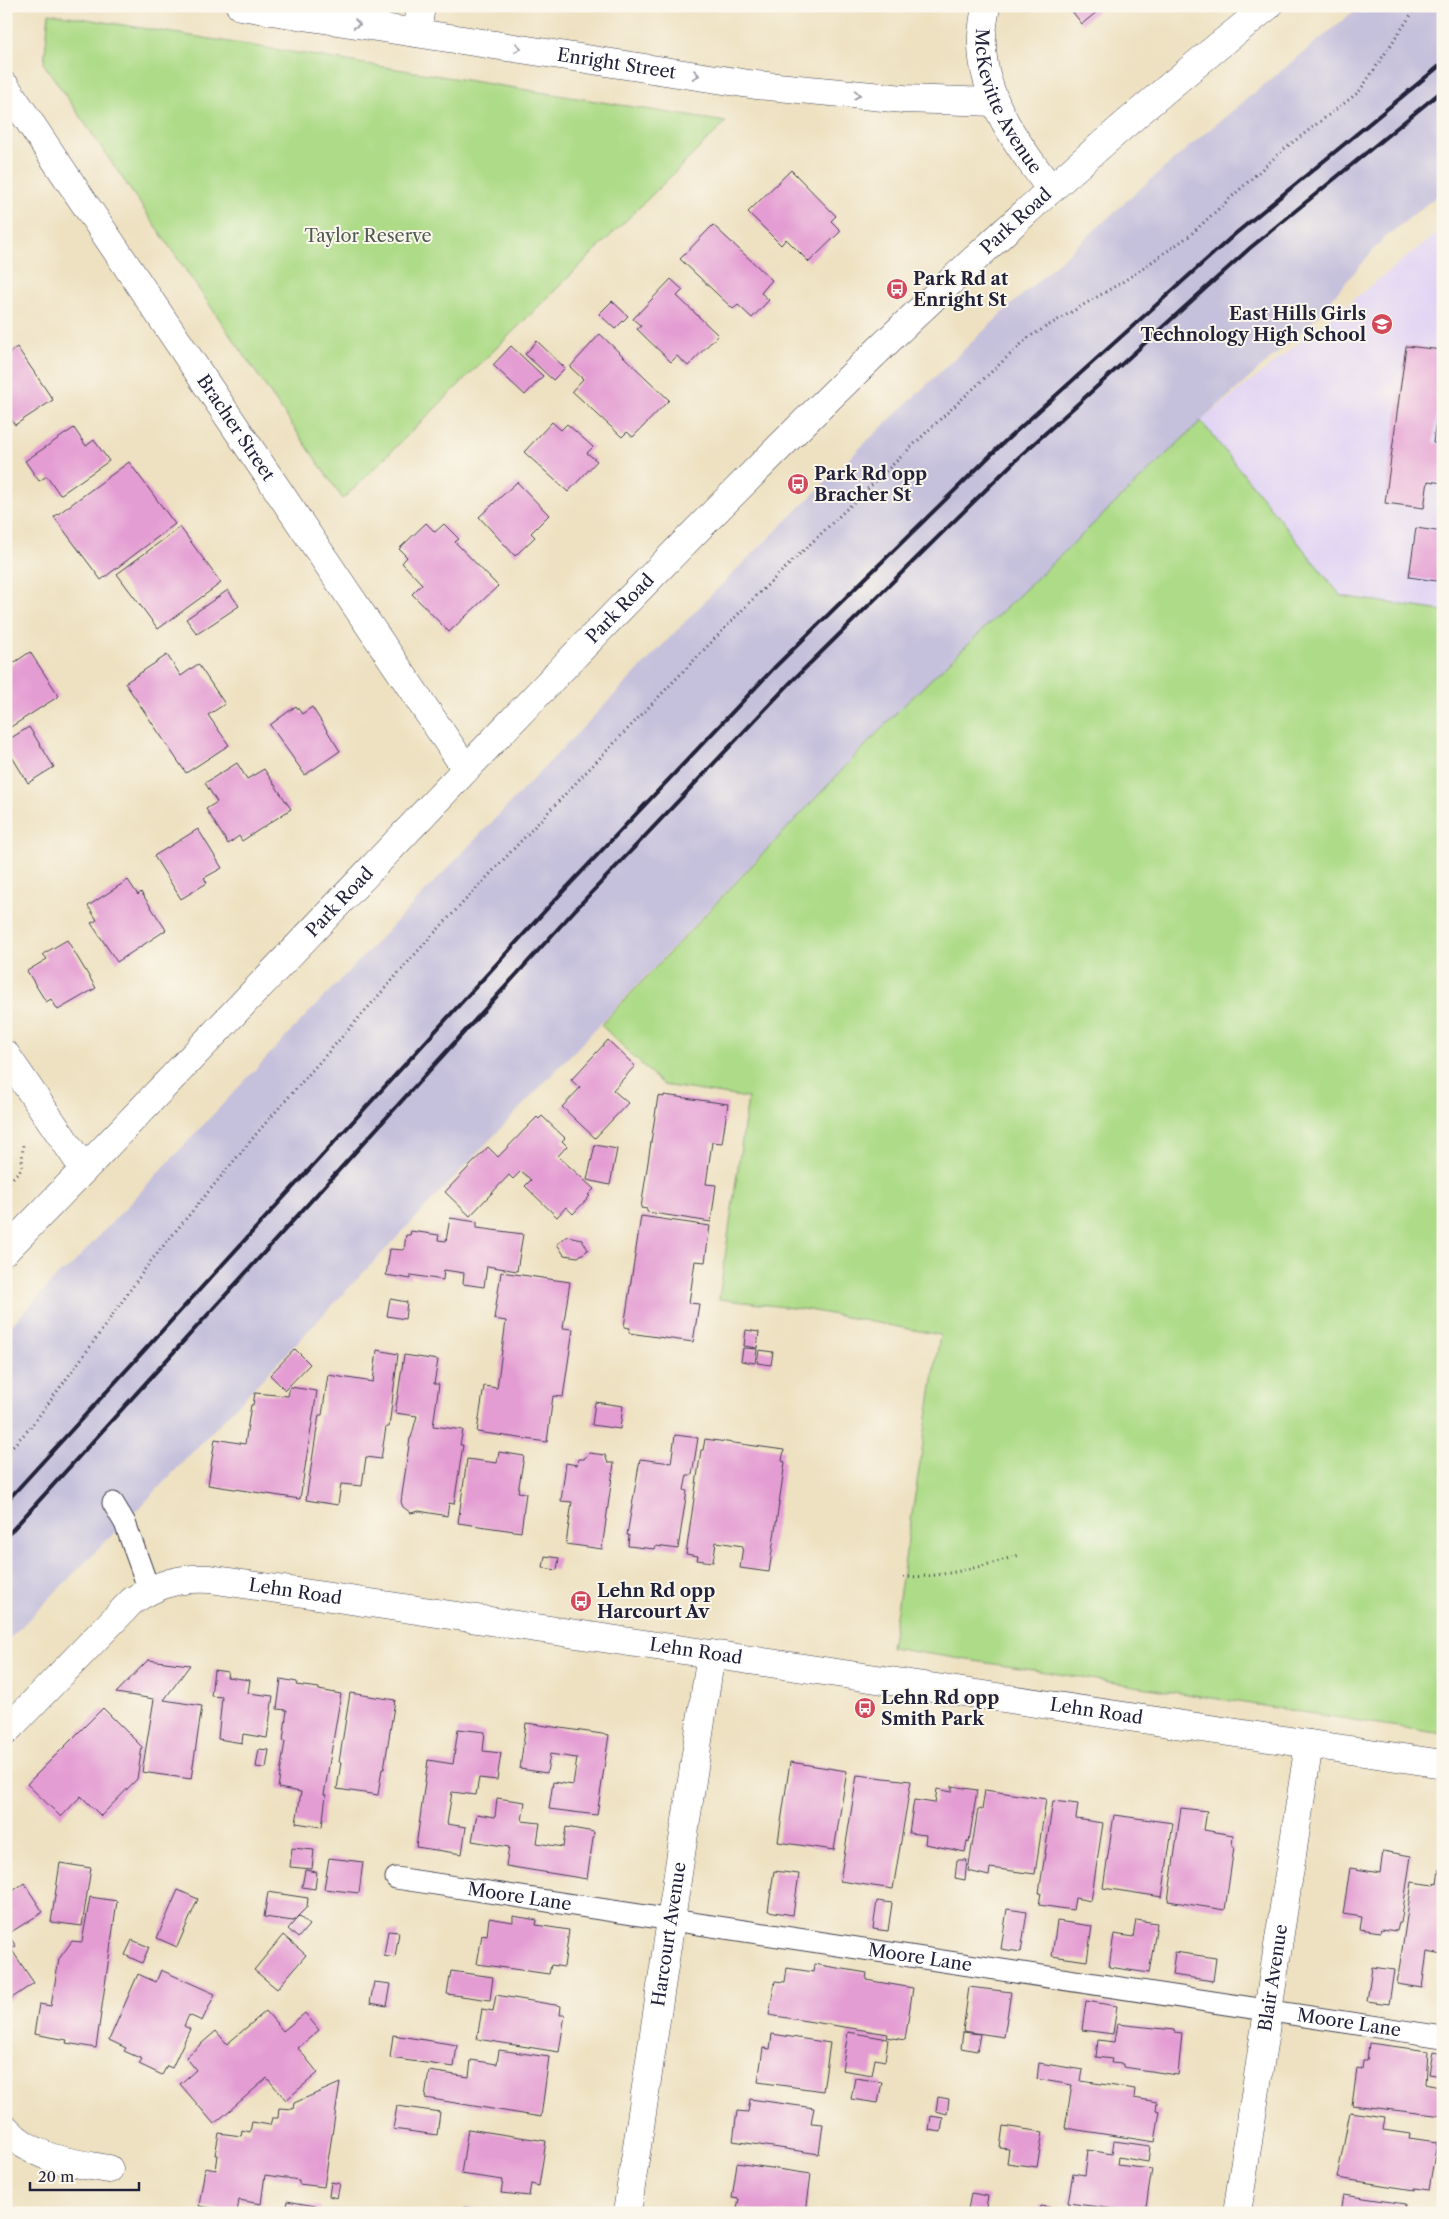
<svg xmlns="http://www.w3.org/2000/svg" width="1449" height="2219" font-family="'Libre Caslon Text',serif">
  <rect width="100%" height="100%" fill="#fbf7ec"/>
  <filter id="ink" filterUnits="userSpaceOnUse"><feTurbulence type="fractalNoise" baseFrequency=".02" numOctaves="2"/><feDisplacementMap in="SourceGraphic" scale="10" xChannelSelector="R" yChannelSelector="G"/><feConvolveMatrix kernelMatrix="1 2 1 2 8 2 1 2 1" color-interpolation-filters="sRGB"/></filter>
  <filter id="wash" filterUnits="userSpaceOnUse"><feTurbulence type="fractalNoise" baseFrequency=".0096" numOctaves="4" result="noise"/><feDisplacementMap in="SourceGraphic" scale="20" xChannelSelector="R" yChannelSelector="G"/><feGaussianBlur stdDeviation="1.12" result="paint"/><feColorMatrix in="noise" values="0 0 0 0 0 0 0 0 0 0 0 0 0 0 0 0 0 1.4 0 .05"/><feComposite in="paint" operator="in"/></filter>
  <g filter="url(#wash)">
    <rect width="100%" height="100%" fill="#eee1c1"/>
    <polygon fill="#e1d4f4" points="1443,228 1443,611 1341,596 1201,421"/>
    <polygon fill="#c5c0db" points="1360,6 1443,6 1443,191 1383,239 1311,323 1201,421 899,710 148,1499 6,1642 6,1331 60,1273 70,1267 297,1025 562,749 711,595 865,443 1011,305 1132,196 1192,144"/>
    <g fill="#addb87" stroke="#687e61">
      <polygon points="49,13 726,122 343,499 44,64"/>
      <polygon points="1201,421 1341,596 1443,611 1443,1734 891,1648 940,1335 809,1310 719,1299 748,1098 663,1085 601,1025 899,710"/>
    </g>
    <g id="blocks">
      <g fill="#e49dd3">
        <polygon points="1068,6 1104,6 1082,24"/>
        <polygon points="791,170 836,216 831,221 841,231 809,262 786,239 781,245 748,212"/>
        <polygon points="713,225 772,280 761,293 769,300 752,318 738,305 733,309 680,259"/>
        <polygon points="671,279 683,290 677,296 718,335 688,366 677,356 671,362 637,329 641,326 633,319"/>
        <polygon points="612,301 628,316 615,329 599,314"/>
        <polygon points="600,334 669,400 633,437 627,432 622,437 572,391 583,379 570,367"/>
        <polygon points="537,341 565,368 553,380 525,354"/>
        <polygon points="511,346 543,376 525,395 493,365"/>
        <polygon points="1406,346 1443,350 1443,389 1440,389 1433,443 1443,444 1443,483 1428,481 1424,508 1385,503"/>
        <polygon points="17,347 53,400 15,425 6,413 6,355"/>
        <polygon points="552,422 561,430 567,424 593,447 587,453 597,461 568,492 524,452"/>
        <polygon points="74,428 86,446 94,440 109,461 60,495 47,476 39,481 25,461"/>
        <polygon points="129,462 175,524 101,580 54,517"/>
        <polygon points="517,482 549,515 531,533 535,537 515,556 479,517"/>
        <polygon points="426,523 435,532 444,524 459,539 455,542 498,586 449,632 412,594 422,584 402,563 407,557 399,549"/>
        <polygon points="180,527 221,583 158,629 117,574"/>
        <polygon points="1416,528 1443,532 1443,582 1409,577"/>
        <polygon points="228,590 239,606 197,634 186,619"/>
        <polygon points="30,652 59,696 6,730 6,668"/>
        <polygon points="167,655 181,676 198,664 225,704 208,715 229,745 186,773 125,683"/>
        <polygon points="296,706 302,714 312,707 340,751 305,775 270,725"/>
        <polygon points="29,727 54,767 28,783 6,747 6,741"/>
        <polygon points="237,763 247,779 264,769 291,809 242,841 239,836 228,844 206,809 217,802 205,783"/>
        <polygon points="198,829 222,868 204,878 207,883 181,899 154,856"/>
        <polygon points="128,880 138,895 141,892 166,930 117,962 91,923 97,920 88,906"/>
        <polygon points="67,940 96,988 58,1010 51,999 46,1002 27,971 47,959 43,954"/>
        <polygon points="608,1040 635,1066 613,1090 628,1103 595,1138 562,1107 580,1088 571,1080"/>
        <polygon points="664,1095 728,1104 722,1143 712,1142 706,1184 716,1185 711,1222 647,1212 647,1209 641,1208 658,1096 664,1097"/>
        <polygon points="542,1116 565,1138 562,1141 567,1146 558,1156 594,1189 588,1195 590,1196 573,1214 566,1207 557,1217 525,1186 531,1180 521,1171 513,1179 509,1175 470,1216 445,1192 488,1147 498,1157 537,1117 539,1119"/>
        <polygon points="595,1145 617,1149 610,1185 587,1180"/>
        <polygon points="641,1216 710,1226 705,1262 695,1261 689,1303 699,1304 693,1342 629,1333 630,1328 624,1327"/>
        <polygon points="450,1218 477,1222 477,1228 523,1234 517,1271 487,1266 484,1287 463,1284 464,1273 444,1270 443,1280 411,1275 411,1279 386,1275 390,1249 404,1250 406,1235 410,1235 411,1231 439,1235 438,1240 446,1241"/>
        <polygon points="567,1236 582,1239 588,1250 578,1257 564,1255 557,1244"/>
        <polygon points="501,1272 570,1282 563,1328 573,1329 563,1397 553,1396 547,1442 477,1432 484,1386 497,1388 506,1321 494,1319"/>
        <polygon points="390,1299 407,1302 405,1319 387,1316"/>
        <polygon points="746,1330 759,1332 757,1348 744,1346"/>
        <polygon points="743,1348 757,1349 755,1363 741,1361"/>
        <polygon points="295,1349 310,1364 285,1390 270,1375"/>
        <polygon points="377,1350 398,1354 389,1427 386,1427 381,1459 366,1457 362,1486 341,1484 338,1505 306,1500 319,1415 322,1415 328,1375 373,1382"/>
        <polygon points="759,1350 773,1352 771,1365 757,1363"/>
        <polygon points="404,1355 438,1360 434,1384 439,1384 433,1426 463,1430 460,1445 463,1445 454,1504 449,1503 447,1516 419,1511 411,1513 403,1507 401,1502 410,1438 411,1438 417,1416 395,1413"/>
        <polygon points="290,1387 317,1391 300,1499 208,1485 215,1439 245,1444 251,1405 253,1405 255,1393 288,1396"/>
        <polygon points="595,1402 623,1406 620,1429 592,1425"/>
        <polygon points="675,1435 698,1438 692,1475 687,1475 684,1490 687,1491 678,1549 656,1546 655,1549 628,1546 629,1535 627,1535 640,1459 671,1463"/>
        <polygon points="705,1439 784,1450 782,1461 785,1462 769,1572 740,1568 743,1546 716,1542 713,1562 697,1560 698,1556 686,1554 701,1450 703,1450"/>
        <polygon points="499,1452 524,1456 518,1492 526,1493 521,1532 458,1523 467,1459 497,1463"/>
        <polygon points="589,1453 605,1455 608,1463 614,1463 602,1549 566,1544 572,1502 561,1501 566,1463 577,1465 578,1459 584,1459"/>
        <polygon points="545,1556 559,1558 557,1570 543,1568"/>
        <polygon points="148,1660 190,1665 164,1700 202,1706 191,1779 142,1772 154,1699 116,1693"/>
        <polygon points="214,1670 228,1672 227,1677 250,1680 248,1693 273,1696 267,1738 243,1734 242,1743 218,1739 222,1697 211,1696"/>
        <polygon points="281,1679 297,1682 296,1685 319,1688 319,1690 341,1694 324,1795 326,1795 322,1827 296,1823 301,1792 278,1788 285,1741 283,1741 287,1710 277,1709"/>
        <polygon points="350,1693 395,1700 384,1769 382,1769 378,1795 337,1789 341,1762 339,1762"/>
        <polygon points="103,1708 142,1747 137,1779 101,1816 81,1796 61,1817 27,1784"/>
        <polygon points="526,1723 609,1735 597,1815 549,1809 553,1782 573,1785 577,1758 550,1754 547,1773 520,1769"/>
        <polygon points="458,1729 485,1732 483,1751 501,1753 497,1780 479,1778 476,1795 452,1792 447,1824 466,1827 462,1854 416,1847 428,1760 453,1764"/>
        <polygon points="259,1749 269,1750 266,1768 256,1767"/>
        <polygon points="790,1762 847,1771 834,1850 778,1842"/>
        <polygon points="857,1775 911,1781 893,1889 840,1881"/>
        <polygon points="952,1786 977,1790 969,1842 967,1841 965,1852 925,1844 926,1835 909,1833 914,1800 935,1803 937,1789 952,1792"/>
        <polygon points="985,1790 1046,1799 1035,1874 990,1868 989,1876 968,1871 978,1809 982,1810"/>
        <polygon points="497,1798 525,1802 522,1821 540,1823 537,1843 563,1847 566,1827 594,1832 587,1879 506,1866 509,1847 472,1841 477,1814 495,1817"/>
        <polygon points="1053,1801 1078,1804 1076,1819 1103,1823 1091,1901 1075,1898 1073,1910 1039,1905 1041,1893 1039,1893"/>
        <polygon points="1181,1808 1207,1811 1204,1830 1233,1835 1232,1847 1234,1847 1225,1910 1168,1901"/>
        <polygon points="1114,1815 1173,1823 1162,1897 1103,1888"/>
        <polygon points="292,1848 314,1850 312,1869 290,1867"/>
        <polygon points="1383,1851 1411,1856 1401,1923 1399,1923 1397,1931 1381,1929 1380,1932 1360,1929 1362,1917 1343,1914 1350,1868 1380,1873"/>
        <polygon points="329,1858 363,1862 359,1893 324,1889"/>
        <polygon points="957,1860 967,1860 965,1880 955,1878"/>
        <polygon points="60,1863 91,1868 82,1926 51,1922"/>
        <polygon points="1439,1869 1443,1870 1443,1955 1427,1952 1422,1988 1397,1984 1412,1882 1434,1885 1435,1882 1437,1883"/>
        <polygon points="305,1870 317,1872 315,1889 302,1887"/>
        <polygon points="774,1871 799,1874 793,1915 768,1911"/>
        <polygon points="24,1883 43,1912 11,1932 6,1925 6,1896"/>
        <polygon points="178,1890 198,1899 177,1947 157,1938"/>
        <polygon points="268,1892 308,1898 307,1907 293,1921 264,1917"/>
        <polygon points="90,1897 117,1901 96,2048 66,2043 67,2040 34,2034 39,2004 51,2006 59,1959 72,1941 82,1942"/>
        <polygon points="877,1901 892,1903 888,1931 873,1929"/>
        <polygon points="1007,1909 1027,1912 1021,1952 1001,1949"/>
        <polygon points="299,1916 309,1925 298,1938 288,1929"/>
        <polygon points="513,1916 537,1920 536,1925 569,1930 564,1967 551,1965 549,1974 477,1964 482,1935 487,1936 489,1918 513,1922"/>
        <polygon points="1136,1920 1157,1923 1149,1973 1109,1967 1114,1934 1133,1937"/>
        <polygon points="1057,1921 1092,1926 1087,1961 1052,1956"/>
        <polygon points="388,1931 399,1932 395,1958 384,1956"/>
        <polygon points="6,1932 16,1946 11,1949 34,1983 6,2002"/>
        <polygon points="283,1935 306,1955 277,1989 254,1970"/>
        <polygon points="132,1940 149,1947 142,1963 125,1955"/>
        <polygon points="1175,1952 1216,1958 1213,1981 1172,1975"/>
        <polygon points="814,1964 867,1973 866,1980 913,1988 905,2040 887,2037 888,2034 769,2015 775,1981 785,1982 787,1968 813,1972"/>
        <polygon points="1372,1967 1394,1970 1389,2004 1367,2001"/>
        <polygon points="161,1970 215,1994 202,2021 189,2015 184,2026 190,2029 172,2068 167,2066 162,2075 139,2064 142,2059 124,2051 126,2048 109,2040 138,1974 156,1982"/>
        <polygon points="451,1971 493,1977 490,2000 447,1994"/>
        <polygon points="374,1982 391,1984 387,2006 370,2003"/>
        <polygon points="969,1987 1011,1992 1004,2037 963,2031"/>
        <polygon points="496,1995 561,2006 560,2015 565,2015 559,2052 477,2039 482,2009 493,2011"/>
        <polygon points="1086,2001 1117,2006 1113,2034 1082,2030"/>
        <polygon points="266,2011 283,2031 305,2013 319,2030 298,2048 318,2073 286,2100 267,2078 214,2124 180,2084 196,2070 186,2057 216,2031 227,2044"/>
        <polygon points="1117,2024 1174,2030 1174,2032 1182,2033 1178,2075 1123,2067 1123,2064 1111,2063 1112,2059 1096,2057 1098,2040 1114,2042"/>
        <polygon points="848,2032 888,2039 885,2061 875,2059 872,2075 842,2070"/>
        <polygon points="963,2032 980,2034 977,2051 961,2048"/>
        <polygon points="772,2034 830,2043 823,2091 758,2082 763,2048 770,2049"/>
        <polygon points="393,2035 457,2045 454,2067 390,2058"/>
        <polygon points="1369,2043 1428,2051 1426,2084 1443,2088 1443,2116 1352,2105 1357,2069 1362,2070 1363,2061 1367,2061"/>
        <polygon points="499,2050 549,2057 541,2117 425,2098 429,2071 469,2077 471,2060 497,2064"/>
        <polygon points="1433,2051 1443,2053 1443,2076 1429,2074"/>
        <polygon points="1039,2063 1083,2070 1081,2081 1135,2089 1134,2098 1157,2102 1156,2110 1160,2111 1155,2142 1065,2128 1072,2085 1037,2079"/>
        <polygon points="855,2078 882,2082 878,2103 851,2099"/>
        <polygon points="340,2083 324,2187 299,2184 299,2180 265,2175 261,2204 239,2200 237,2212 199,2206 205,2168 216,2170 218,2155 215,2155 219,2133 241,2136 242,2130 250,2132 252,2122 270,2125 272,2118 278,2118 279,2108 293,2109 294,2103"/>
        <polygon points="938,2097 949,2099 947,2114 936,2111"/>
        <polygon points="750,2099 814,2108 811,2123 823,2124 819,2154 733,2141 737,2111 748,2112"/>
        <polygon points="397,2106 440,2112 437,2135 393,2129"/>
        <polygon points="1350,2112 1385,2117 1383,2130 1410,2134 1409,2138 1437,2142 1429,2190 1414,2188 1414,2190 1337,2178"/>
        <polygon points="931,2116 943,2118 941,2132 929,2130"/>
        <polygon points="1003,2126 1043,2132 1037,2167 1007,2163 1009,2149 1000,2148"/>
        <polygon points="468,2129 546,2141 539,2186 531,2184 529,2196 501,2193 503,2180 461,2174"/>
        <polygon points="1114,2141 1150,2146 1148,2162 1118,2157 1117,2165 1152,2169 1145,2213 1068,2203 1073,2173 1085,2175 1088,2150 1112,2154"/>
        <polygon points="737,2163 811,2174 806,2213 766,2213 737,2208 739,2199 732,2198"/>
        <polygon points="331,2182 340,2184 337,2198 329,2196"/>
        <polygon points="971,2193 988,2196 985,2213 968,2210"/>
        <polygon points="1343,2195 1405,2204 1404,2213 1340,2213"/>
        <polygon points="287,2201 321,2207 320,2213 285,2213"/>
        <polygon points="1040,2206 1073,2211 1073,2213 1039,2213"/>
        <polygon points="464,2207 494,2212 494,2213 464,2213"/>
      </g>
    </g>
  </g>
  <g filter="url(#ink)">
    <use href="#blocks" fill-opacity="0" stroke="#413f4f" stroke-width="1"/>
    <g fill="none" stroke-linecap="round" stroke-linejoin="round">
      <g stroke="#413f4f" stroke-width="23">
        <g id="service">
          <polyline points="113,1503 125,1523 149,1590"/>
          <path id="s1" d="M396 1878 1443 2037"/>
        </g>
      </g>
      <g stroke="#413f4f" stroke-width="29">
        <g id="minor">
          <path id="s2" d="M240 6 756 85 904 99 995 102"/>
          <path id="s3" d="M986 6C984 19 981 32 982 45 983 99 1019 147 1050 188"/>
          <polyline points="417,33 421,6"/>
          <path id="s4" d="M6 87 466 769"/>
          <polyline points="6,1055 84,1169"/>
          <path id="s5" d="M6 1731 132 1601C158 1584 180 1577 210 1579 621 1640 1032 1701 1443 1764"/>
          <path d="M6 2129C34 2160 70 2162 109 2169"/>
          <path id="s6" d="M627 2213 711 1654"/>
          <path id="s7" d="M1237 2213 1309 1744"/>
        </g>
      </g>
      <g stroke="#413f4f" stroke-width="29">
        <g id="secondary">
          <path id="s8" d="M6 1250C199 1052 388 850 579 651 798 424 1021 202 1268 6"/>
        </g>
      </g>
      <g stroke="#413f4f" stroke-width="3" stroke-dasharray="1 4" stroke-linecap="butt">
        <polyline points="6,1185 22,1168 23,1142"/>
        <polyline points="6,1453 30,1428 87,1351 150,1262 263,1126 426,942 569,790 751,601 934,425 1029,337 1124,281 1189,236 1284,149 1359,92 1417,6"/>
        <path d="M904 1577C944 1577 981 1567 1019 1555"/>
      </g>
      <use href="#service" stroke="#fff" stroke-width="21"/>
      <use href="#minor" stroke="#fff" stroke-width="28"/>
      <use href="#secondary" stroke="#fff" stroke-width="28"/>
      <g stroke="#22223b" stroke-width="4">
        <polyline points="6,1502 554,901 774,668 1001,445 1235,234 1443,63"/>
        <polyline points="6,1537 574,911 790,683 1018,458 1250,248 1443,90"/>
      </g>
    </g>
    <defs><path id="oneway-chevron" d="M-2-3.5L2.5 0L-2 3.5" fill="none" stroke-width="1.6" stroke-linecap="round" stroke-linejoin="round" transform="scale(1.25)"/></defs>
    <g stroke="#9c9ca7">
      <use href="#oneway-chevron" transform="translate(357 24) rotate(8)"/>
      <use href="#oneway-chevron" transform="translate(518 48) rotate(9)"/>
      <use href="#oneway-chevron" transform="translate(696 75) rotate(9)"/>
      <use href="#oneway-chevron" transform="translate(857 95) rotate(6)"/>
    </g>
  </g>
  <defs>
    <g id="bus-disc" transform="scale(1.125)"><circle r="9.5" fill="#d1495b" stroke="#fbf7ec"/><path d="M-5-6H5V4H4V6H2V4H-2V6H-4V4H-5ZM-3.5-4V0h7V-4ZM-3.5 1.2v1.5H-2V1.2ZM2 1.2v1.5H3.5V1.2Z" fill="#fff"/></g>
    <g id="school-disc" transform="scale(1.125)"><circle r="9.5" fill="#d1495b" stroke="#fbf7ec"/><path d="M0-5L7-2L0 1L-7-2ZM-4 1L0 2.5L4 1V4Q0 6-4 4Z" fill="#fff"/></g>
  </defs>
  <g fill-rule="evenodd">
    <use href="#bus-disc" x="897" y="289"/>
    <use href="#school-disc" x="1382" y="324"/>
    <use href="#bus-disc" x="798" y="484"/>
    <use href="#bus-disc" x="581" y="1601"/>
    <use href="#bus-disc" x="865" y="1708"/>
  </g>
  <g text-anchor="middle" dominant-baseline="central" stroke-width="4" stroke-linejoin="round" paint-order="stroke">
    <g font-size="18" fill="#22223b" stroke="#fbf7ec">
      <text stroke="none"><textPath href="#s2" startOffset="381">Enright Street</textPath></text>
      <text stroke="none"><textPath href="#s3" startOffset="101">McKevitte Avenue</textPath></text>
      <text stroke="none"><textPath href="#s8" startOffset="1442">Park Road</textPath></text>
      <text stroke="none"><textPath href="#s4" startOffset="411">Bracher Street</textPath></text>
      <text stroke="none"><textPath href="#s8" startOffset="888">Park Road</textPath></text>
      <text stroke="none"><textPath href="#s8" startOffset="482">Park Road</textPath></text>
      <text stroke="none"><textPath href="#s5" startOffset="350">Lehn Road</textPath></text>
      <text stroke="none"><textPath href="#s5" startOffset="755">Lehn Road</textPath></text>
      <text stroke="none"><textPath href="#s5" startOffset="1160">Lehn Road</textPath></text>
      <text stroke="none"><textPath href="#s1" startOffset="125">Moore Lane</textPath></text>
      <text stroke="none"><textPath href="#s6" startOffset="282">Harcourt Avenue</textPath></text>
      <text stroke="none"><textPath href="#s1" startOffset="530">Moore Lane</textPath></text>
      <text stroke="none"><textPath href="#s7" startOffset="238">Blair Avenue</textPath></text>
      <text stroke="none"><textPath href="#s1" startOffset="964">Moore Lane</textPath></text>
    </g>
    <g font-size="18" fill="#4c5a52" stroke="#fbf7ec">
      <text x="368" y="236">Taylor Reserve</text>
    </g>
    <g font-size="18" font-weight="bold" fill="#22223b" stroke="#fbf7ec" text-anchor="start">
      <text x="913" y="279">Park Rd at<tspan x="913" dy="21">Enright St</tspan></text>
      <text x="1366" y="314" text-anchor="end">East Hills Girls<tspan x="1366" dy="21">Technology High School</tspan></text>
      <text x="814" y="474">Park Rd opp<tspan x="814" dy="21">Bracher St</tspan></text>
      <text x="597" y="1591">Lehn Rd opp<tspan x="597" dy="21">Harcourt Av</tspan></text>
      <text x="881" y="1698">Lehn Rd opp<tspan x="881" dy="21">Smith Park</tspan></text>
    </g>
  </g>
  <rect width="1449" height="2219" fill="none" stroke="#fbf7ec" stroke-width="25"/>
  <path d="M30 2182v8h109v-8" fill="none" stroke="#22223b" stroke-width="2.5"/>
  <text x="38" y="2182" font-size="15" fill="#22223b" stroke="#fbf7ec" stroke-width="4" paint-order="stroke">20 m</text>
</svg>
